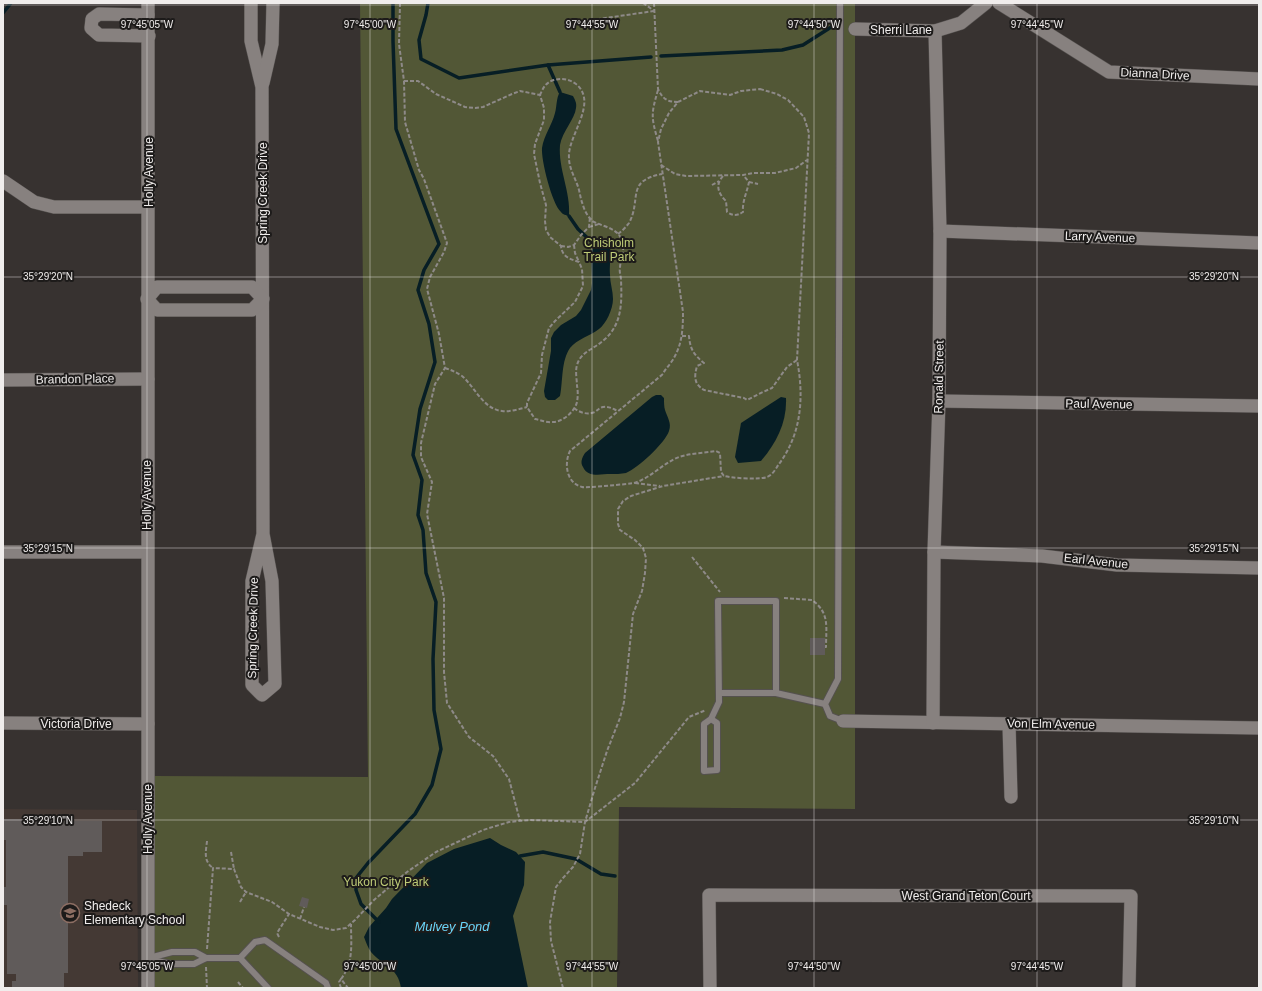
<svg xmlns="http://www.w3.org/2000/svg" width="1262" height="991" font-family="Arial,sans-serif">
  <rect width="100%" height="100%" fill="#373230"/>
  <polygon fill="#443934" points="3,809 137,810 138,988 3,988"/>
  <polygon fill="#525736" points="360,3 855,3 855,809 619,807 617,988 154,988 154,776 368,777"/>
  <g fill="#071e25">
    <path d="M560 92 573 96C575 100 577 103 576 108 575 119 562 132 560 145 558 169 571 192 569 216 566 215 563 215 561 212 552 204 541 160 542 148 544 135 552 125 555 113 557 106 556 98 560 92Z"/>
    <path d="M603 239 609 241C612 252 609 264 610 275 610 283 613 291 613 299 613 309 606 324 599 329 590 336 577 339 570 348 561 361 563 381 560 396L555 400H548L545 397 544 391 551 351V338L554 332 561 325 576 316 581 310 591 290 592 283 591 252 597 240Z"/>
    <path d="M656 395H661L664 398C664 402 664 407 665 410 667 417 672 423 669 431 665 443 638 468 626 473 621 474 615 474 610 474 601 474 588 478 583 467 580 462 582 458 585 453L652 397Z"/>
    <path d="M781 397 786 398C787 423 776 443 761 461L738 463 735 457 741 423Z"/>
    <path d="M490 838 501 845 516 852 525 862 524 885 513 916 528 988H401C398 967 383 966 371 952 368 948 366 942 364 937L369 927 386 908 392 899 427 863 454 849Z"/>
  </g>
  <g fill="none" stroke-linecap="round" stroke-linejoin="round">
    <g stroke="#071e25" stroke-width="3.5">
      <polyline points="428,3 426,15 419,40 421,59 459,78 548,65 651,57"/>
      <polyline points="3,13 11,3"/>
      <polyline points="661,56 782,50 803,45 836,24"/>
      <polyline points="548,65 560,92"/>
      <polyline points="569,216 578,229 595,245"/>
      <polyline points="520,856 543,852 576,859 601,874 615,876"/>
      <polyline points="379,922 361,904 356,890 356,878 368,863 415,814 432,785 441,749 434,710 433,659 436,602 426,573 423,530 418,515 422,480 413,455 420,409 435,362 429,324 418,290 424,270 439,244 396,129 393,41 393,3"/>
    </g>
  </g>
  <g fill="#605b5a">
    <rect x="810" y="638" width="15" height="17"/>
    <polygon points="3,819 64,819 64,821 102,821 102,852 83,852 83,856 68,856 68,973 64,973 64,987 12,988 12,981 16,981 16,974 7,974 7,905 3,905 3,887 6,887 6,840 3,840"/>
    <polygon points="302,897 309,899 307,908 299,906"/>
  </g>
  <g fill="none" stroke-linecap="round" stroke-linejoin="round">
    <g stroke="#55514f" stroke-width="8">
      <g id="lane">
        <polyline points="840,3 838,679 825,704 830,716 843,721"/>
        <polyline points="719,693 776,693 825,704"/>
        <polyline points="711,719 717,723 717,770 704,771 704,724 711,719 719,702 718,601 776,601 776,693"/>
        <polyline points="149,958 172,952 195,952 206,958"/>
        <polyline points="240,958 268,988"/>
        <polyline points="148,959 171,964 194,964 206,958 240,958 255,942 265,940 326,983 328,988"/>
      </g>
    </g>
    <g stroke="#55514f" stroke-width="14">
      <g id="street">
        <polyline points="251,3 251,41 262,87 263,534 272,581 275,684 262,695 252,685 252,581 263,534"/>
        <polyline points="999,3 1109,72 1259,79"/>
        <polyline points="148,15 99,14 92,19 91,28 99,35 149,36"/>
        <polyline points="855,29 935,31 961,23 986,3"/>
        <polyline points="263,83 272,44 273,3"/>
        <polyline points="3,181 34,202 54,207 148,207"/>
        <polyline points="940,231 1259,243"/>
        <polygon points="157,287 252,287 263,299 252,310 157,310 147,299"/>
        <polyline points="3,380 148,379"/>
        <polyline points="939,401 1259,406"/>
        <polyline points="3,552 147,552"/>
        <polyline points="934,552 1042,556 1117,565 1259,568"/>
        <polyline points="843,721 1259,728"/>
        <polyline points="3,723 148,724"/>
        <polyline points="933,723 934,552 939,401 940,231 935,31"/>
        <polyline points="1009,724 1011,797"/>
        <polyline points="148,988 148,3"/>
        <polyline points="710,988 709,895 1131,896 1129,988"/>
      </g>
    </g>
    <g stroke="#8e8a88" stroke-width="2" stroke-dasharray="4 2" stroke-linecap="butt">
      <polyline points="400,3 399,44 404,81 405,122 419,170 424,179 447,243 444,252 430,277 427,289 439,334 445,368 435,384 421,443 421,457 432,482 427,514 444,598 444,672 447,703 469,737 493,756 509,779 520,821"/>
      <polyline points="643,3 653,10"/>
      <path d="M654 3 658 89C663 99 667 102 678 102"/>
      <polyline points="585,21 654,11"/>
      <path d="M404 81H418L436 94 465 107 475 108 483 107 512 94 520 91 540 95 544 108V120L535 144 534 154 540 183 546 205 545 221 546 230 550 237 561 246C562 257 570 259 579 262L582 269 583 286 575 302 555 321 549 328 542 355 541 373 527 403V407L535 419C541 420 547 423 553 422 563 422 575 411 577 402 578 397 578 391 577 386 577 380 575 372 577 365 581 351 595 349 605 339 622 324 622 302 621 280 621 276 619 272 620 268 620 261 624 254 623 248 623 229 607 228 594 222 589 219 584 210 583 205 580 198 580 191 577 184 574 176 569 167 569 158 567 136 599 103 576 84 569 79 562 78 554 80 546 82 543 88 540 95"/>
      <path d="M760 89 777 94 788 100 804 117 809 133 797 360C804 396 802 433 779 464 776 468 773 475 767 477 759 480 732 478 724 476L721 472 720 453 716 451C704 453 691 453 679 457 663 463 651 478 634 483 629 484 586 488 582 487 566 483 564 463 570 451L663 374C665 369 669 366 672 361 682 346 683 330 683 312L658 142 661 129 669 113 678 102 700 91 730 95 741 91Z"/>
      <path d="M658 90C651 114 651 117 658 141"/>
      <polyline points="661,165 675,174 686,176 743,175 753,173 775,173 796,168 807,160"/>
      <path d="M723 176C715 185 718 193 726 201L727 212C733 216 737 216 743 212 742 202 747 192 749 182L743 175"/>
      <polyline points="749,182 758,184"/>
      <polyline points="712,185 719,181"/>
      <polyline points="589,227 599,224"/>
      <path d="M618 234C622 231 626 227 629 223 642 199 625 181 662 174"/>
      <polyline points="574,245 575,253 579,262"/>
      <polyline points="561,246 568,247 574,245 581,235 589,227 590,217"/>
      <path d="M682 336H689C690 349 694 355 704 363L697 366C694 377 694 384 704 390L744 398 747 400 763 392 772 388 787 367 797 360"/>
      <path d="M445 368C451 370 456 372 462 376 475 387 483 409 502 411 510 412 519 409 527 407"/>
      <path d="M574 408C580 413 588 415 595 412 598 410 599 408 603 407 609 406 613 409 618 411"/>
      <polyline points="635,483 660,486"/>
      <polyline points="692,557 720,592"/>
      <path d="M784 598 812 600C830 613 826 627 826 647H825"/>
      <path d="M207 841C206 851 203 861 213 868"/>
      <polyline points="231,852 234,869"/>
      <polyline points="240,902 246,892"/>
      <polyline points="300,919 304,907"/>
      <polyline points="279,937 277,933 289,914"/>
      <polyline points="207,949 213,868 234,869 241,887 246,892 272,902 289,914 320,927 333,930 346,928 355,920 374,900 407,872 436,852 483,830 509,822 530,820 585,822 635,783 689,717 706,710"/>
      <polyline points="206,967 207,988"/>
      <path d="M341 979C354 962 351 944 351 924"/>
      <polyline points="238,982 243,988"/>
      <polyline points="341,988 339,982 341,979 348,988"/>
      <polyline points="563,988 551,941 550,922 556,887 563,878 573,867 580,854 585,822 595,788 607,751 620,718 624,702 633,614 642,591 645,573 646,558 643,548 635,540 620,530 618,524 618,509 623,501 631,496 663,486 724,476"/>
    </g>
    <use href="#lane" stroke="#87817f" stroke-width="6"/>
    <use href="#street" stroke="#87817f" stroke-width="13"/>
  </g>
  <path fill="none" stroke="#f0edec" stroke-width="1" stroke-opacity="0.45" d="M147 3V988M370 3V988M592 3V988M814 3V988M1037 3V988M1259 3V988M3 5H1259M3 277H1259M3 548H1259M3 820H1259"/>
  <defs>
    <g id="school-ring" transform="scale(1)"><circle r="9.5" fill="#1d1b1a" stroke="#8d6e63" stroke-width="1.5"/><path d="M0-5L7-2L0 1L-7-2ZM-4 1L0 2.5L4 1V4Q0 6-4 4Z" fill="#8d6e63"/></g>
  </defs>
  <g fill-rule="evenodd">
    <use href="#school-ring" x="70" y="913"/>
  </g>
  <g text-anchor="middle" dominant-baseline="central" stroke-width="4" stroke-linejoin="round" paint-order="stroke">
    <g font-size="12" fill="#f0edec" stroke="#1d1b1a">
      <text x="901" y="30">Sherri Lane</text>
      <text transform="translate(1155 74) rotate(3)">Dianna Drive</text>
      <text transform="translate(149 172) rotate(-90)">Holly Avenue</text>
      <text transform="translate(263 193) rotate(-90)">Spring Creek Drive</text>
      <text transform="translate(1100 237) rotate(2)">Larry Avenue</text>
      <text transform="translate(939 377) rotate(-89)">Ronald Street</text>
      <text transform="translate(75 379) rotate(-1)">Brandon Place</text>
      <text transform="translate(1099 404) rotate(1)">Paul Avenue</text>
      <text transform="translate(147 495) rotate(-90)">Holly Avenue</text>
      <text transform="translate(1096 561) rotate(6)">Earl Avenue</text>
      <text transform="translate(253 628) rotate(-89)">Spring Creek Drive</text>
      <text x="76" y="724">Victoria Drive</text>
      <text transform="translate(1051 724) rotate(1)">Von Elm Avenue</text>
      <text transform="translate(148 819) rotate(-90)">Holly Avenue</text>
      <text x="966" y="896">West Grand Teton Court</text>
    </g>
    <g font-size="12" fill="#becb77" stroke="#1d1b1a">
      <text x="609" y="243">Chisholm<tspan x="609" dy="14">Trail Park</tspan></text>
      <text x="386" y="882">Yukon City Park</text>
    </g>
    <g font-size="12" fill="#f0edec" stroke="#1d1b1a" text-anchor="start">
      <text x="84" y="906">Shedeck<tspan x="84" dy="14">Elementary School</tspan></text>
    </g>
    <g font-size="13" font-style="italic" fill="#6ad4f7" stroke="#1d1b1a">
      <text x="452" y="926">Mulvey Pond</text>
    </g>
  </g>
  <g font-size="10" text-anchor="middle" fill="#f0edec" stroke="#1d1b1a" stroke-width="4" stroke-linejoin="round" paint-order="stroke">
    <text x="147" y="28">97°45'05"W</text>
    <text x="370" y="28">97°45'00"W</text>
    <text x="592" y="28">97°44'55"W</text>
    <text x="814" y="28">97°44'50"W</text>
    <text x="1037" y="28">97°44'45"W</text>
    <text x="48" y="280">35°29'20"N</text>
    <text x="1214" y="280">35°29'20"N</text>
    <text x="48" y="552">35°29'15"N</text>
    <text x="1214" y="552">35°29'15"N</text>
    <text x="48" y="824">35°29'10"N</text>
    <text x="1214" y="824">35°29'10"N</text>
    <text x="147" y="970">97°45'05"W</text>
    <text x="370" y="970">97°45'00"W</text>
    <text x="592" y="970">97°44'55"W</text>
    <text x="814" y="970">97°44'50"W</text>
    <text x="1037" y="970">97°44'45"W</text>
  </g>
  <rect width="1262" height="991" fill="none" stroke="#f0edec" stroke-width="8"/>
</svg>
